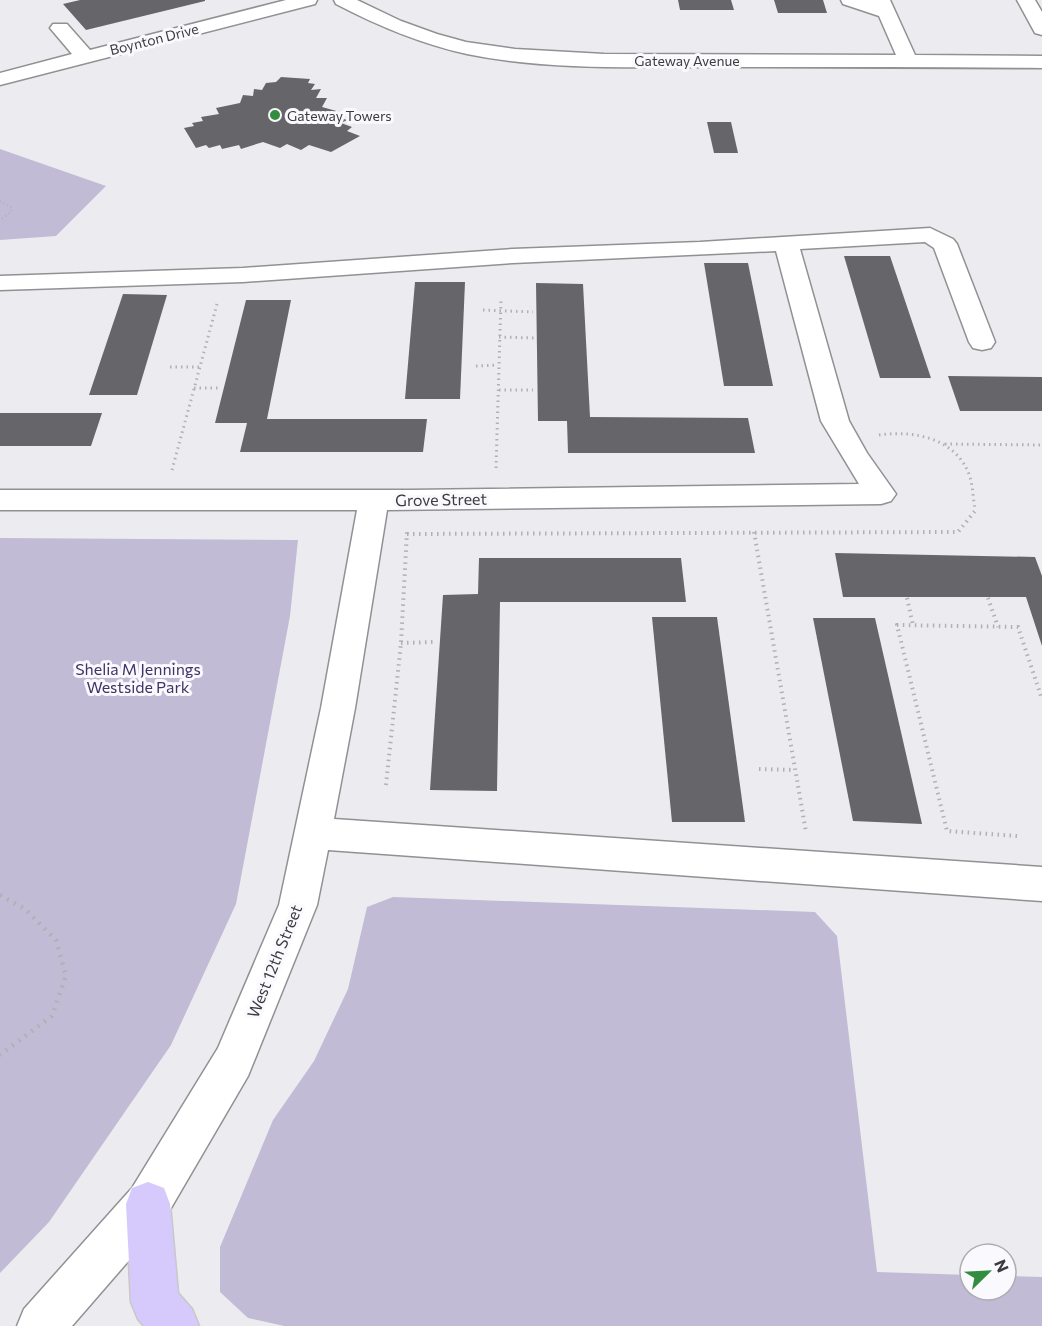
<svg xmlns="http://www.w3.org/2000/svg" width="1042" height="1326" font-family="Commissioner,sans-serif">
  <rect width="100%" height="100%" fill="#ececf0"/>
  <g fill="#c1bbd5">
    <polygon points="0,149 106,186 56,236 0,240"/>
    <polygon points="0,538 298,540 290,616 236,904 171,1045 49,1222 0,1273"/>
    <polygon points="393,897 815,912 837,936 877,1272 970,1275 970,1290 1006,1290 1006,1276 1042,1277 1042,1326 284,1326 248,1318 220,1292 220,1247 273,1120 314,1061 348,989 367,907"/>
  </g>
  <g fill="#666569">
    <polygon points="80,0 205,0 205,1 86,30 63,4"/>
    <polygon points="678,0 731,0 734,10 680,10"/>
    <polygon points="774,0 823,0 827,13 778,13"/>
    <polygon points="281,77 310,79 308,83 315,84 311,90 321,89 316,98 327,98 322,107 340,112 334,116 347,120 341,123 352,127 347,131 360,136 331,152 309,145 301,150 287,144 280,148 263,142 241,149 239,145 222,149 220,145 209,148 206,145 196,148 184,128 194,126 192,123 203,121 201,117 219,114 216,108 240,103 243,95 253,96 254,89 262,90 266,83 276,82"/>
    <polygon points="707,122 731,122 738,153 714,153"/>
    <polygon points="844,256 890,256 931,378 880,378"/>
    <polygon points="704,263 748,263 773,386 724,386"/>
    <polygon points="415,282 465,282 460,399 405,399"/>
    <polygon points="536,283 583,284 590,417 748,418 755,453 568,453 567,421 538,421"/>
    <polygon points="123,294 167,295 137,395 89,395"/>
    <polygon points="246,300 291,300 267,419 427,419 423,452 240,452 247,423 215,423"/>
    <polygon points="948,376 1042,377 1042,411 960,411"/>
    <polygon points="0,413 102,413 91,446 0,446"/>
    <polygon points="835,553 1035,557 1042,576 1042,646 1026,597 843,597"/>
    <polygon points="479,558 681,558 686,602 500,602 497,791 430,790 443,595 478,594"/>
    <polygon points="652,617 717,617 745,822 672,822"/>
    <polygon points="813,618 875,618 922,824 853,821"/>
  </g>
  <g fill="none" stroke-linecap="round" stroke-linejoin="round">
    <g stroke="#919194" stroke-width="3">
      <g id="minor">
        <polygon points="286,0 317,0 315,4 0,85 0,73 72,54 50,28 53,24 67,24 90,50"/>
        <path d="M334 0H357L401 21 437 34 466 42 515 49 604 54 896 55 879 16 843 4 841 0H890L915 55 1042 56V68C941 67 840 67 738 67 649 66 555 72 467 54 421 44 378 26 336 4Z"/>
        <polygon points="1017,0 1035,0 1042,12 1042,35 1035,33"/>
        <polygon points="930,228 953,239 957,244 995,342 991,348 982,350 973,348 969,342 934,248 925,242 800,249 849,421 867,453 896,494 891,501 881,504 387,510 355,708 334,819 1042,867 1042,901 328,850 317,905 248,1076 164,1220 72,1326 17,1326 24,1309 132,1188 218,1048 279,905 321,708 357,510 0,510 0,490 410,490 859,484 821,421 776,251 513,263 243,282 0,290 0,276 243,268 513,249 700,242"/>
      </g>
    </g>
    <g stroke="#c8c8c9" stroke-width="3">
      <polygon id="highway" points="148,1182 164,1188 170,1204 178,1293 192,1309 199,1326 144,1326 138,1319 131,1302 126,1204 132,1188"/>
    </g>
    <polyline stroke="#b1b1b5" stroke-width="2" stroke-dasharray="1 3" stroke-linecap="butt" points="0,201 12,208 11,212 0,220"/>
    <g stroke="#b1b1b5" stroke-width="3" stroke-dasharray="1.5 4" stroke-linecap="butt">
      <polyline points="483,310 533,312"/>
      <polyline points="499,337 534,338"/>
      <polyline points="476,366 498,365"/>
      <polyline points="170,367 200,367"/>
      <polyline points="194,388 218,388"/>
      <polyline points="499,390 533,390"/>
      <path d="M879 435C914 430 957 438 970 477 973 487 973 499 975 509"/>
      <polyline points="945,444 1042,445"/>
      <polyline points="496,468 501,299"/>
      <polyline points="172,470 217,304"/>
    </g>
    <g stroke="#b1b1b5" stroke-width="4" stroke-dasharray="1.5 4.5" stroke-linecap="butt">
      <polyline points="754,532 806,832"/>
      <polyline points="407,534 958,532 975,511 975,508"/>
      <polyline points="907,598 913,625"/>
      <polyline points="988,598 998,627"/>
      <polyline points="401,643 435,642"/>
      <polyline points="759,769 794,770"/>
      <polyline points="386,785 401,643 407,532"/>
      <polyline points="1017,836 947,831 897,625 1018,627 1042,699"/>
    </g>
    <polyline stroke="#b1b1b5" stroke-width="4.5" stroke-dasharray="2 6" stroke-linecap="butt" points="0,895 25,909 56,940 66,976 52,1016 0,1055"/>
    <use href="#minor" fill="#fff" fill-rule="evenodd"/>
    <use href="#highway" fill="#d6cafd" fill-rule="evenodd"/>
  </g>
  <circle fill="#338d3e" stroke="#faf9fd" stroke-width="2" cx="275" cy="115" r="6"/>
  <g text-anchor="middle" dominant-baseline="central" stroke-width="6" stroke-linejoin="round" paint-order="stroke">
    <g font-size="14" fill="#3c3c3e" stroke="#faf9fd">
      <text transform="translate(154 39) rotate(-14)">Boynton Drive</text>
      <text x="687" y="60">Gateway Avenue</text>
    </g>
    <g font-size="14" fill="#3c3c3e" stroke="#faf9fd" text-anchor="start">
      <text x="287" y="115">Gateway Towers</text>
    </g>
    <g font-size="16" fill="#3c3c3e" stroke="#faf9fd">
      <text transform="translate(441 499) rotate(-1)">Grove Street</text>
      <text transform="translate(274 961) rotate(-68)">West 12th Street</text>
    </g>
    <g font-size="16" fill="#423266" stroke="#faf9fd">
      <text x="138" y="668">Shelia M Jennings<tspan x="138" dy="18">Westside Park</tspan></text>
    </g>
  </g>
  <g transform="translate(988 1272) rotate(66)"><circle r="28" fill="#faf9fd" stroke="#aeadb1" stroke-width="1.5"/>
  <path d="M0-4.5L10 22L0 15L-10 22Z" fill="#338d3e"/>
  <text y="-9" font-size="16" font-weight="bold" text-anchor="middle" fill="#3c3c3e">N</text>
  </g>
</svg>
